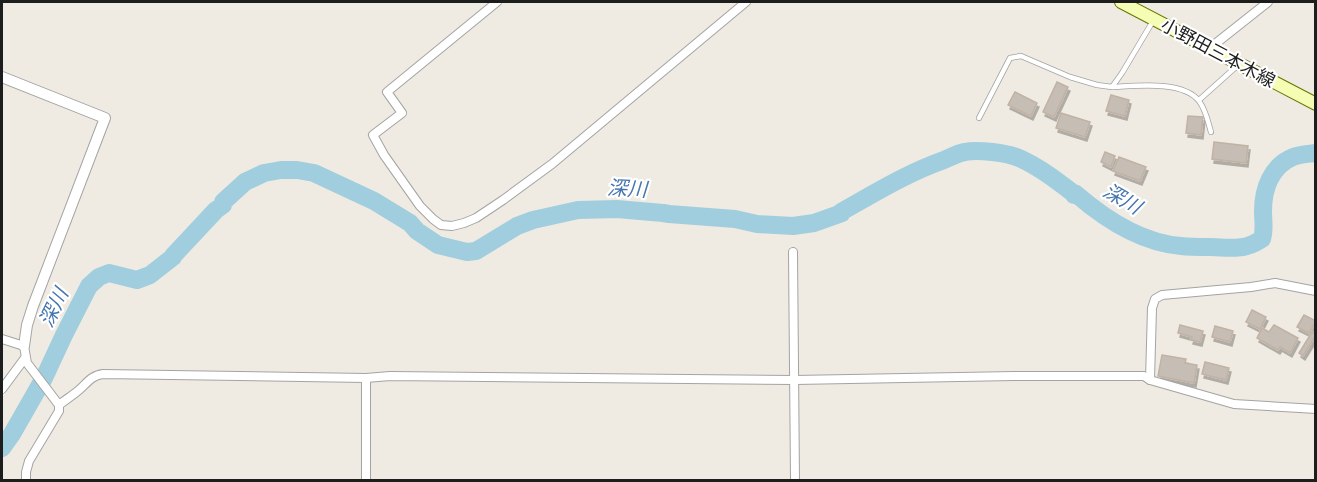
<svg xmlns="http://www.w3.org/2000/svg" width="1317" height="482" font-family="Signika,'Noto Sans JP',sans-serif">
  <defs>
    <filter id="shadow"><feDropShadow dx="2" dy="4" stdDeviation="0" flood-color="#0004"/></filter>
  </defs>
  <rect width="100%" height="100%" fill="#efebe2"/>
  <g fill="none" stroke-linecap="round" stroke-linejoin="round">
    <path stroke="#a0cede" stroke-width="18" d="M2 448 12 434 44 378 64 335 89 286 99 277 109 273 137 280 150 275 173 257V256L216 210 223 205V202L245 182 264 173 281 170H297L314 173 374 201 410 223 417 231 438 245 467 252 476 251 517 226 533 220 578 210 617 209 663 213 669 214 735 219 757 224 793 226 814 223 842 213 841 212C875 193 907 173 944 160 951 157 958 153 965 152 977 149 1008 153 1019 158 1039 167 1056 180 1073 193L1074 195 1076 194C1105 219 1142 243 1181 246 1190 247 1200 247 1209 247 1222 247 1238 250 1250 245 1254 244 1258 241 1262 239 1265 229 1263 221 1263 211 1263 189 1271 166 1293 157 1300 154 1308 154 1316 153"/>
  </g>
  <g fill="#c6bdb5" stroke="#c1b2a4" stroke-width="1.5" filter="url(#shadow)">
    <polygon points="1057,82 1068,87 1054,117 1043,112"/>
    <polygon points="1015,92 1037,103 1031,116 1008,105"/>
    <polygon points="1111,95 1129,100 1125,116 1106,111"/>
    <polygon points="1061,113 1090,122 1085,137 1056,128"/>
    <polygon points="1188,116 1203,117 1201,135 1186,133"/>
    <polygon points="1214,142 1248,146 1246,163 1212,159"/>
    <polygon points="1105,152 1115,156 1111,167 1101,162"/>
    <polygon points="1119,157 1146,167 1140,181 1113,171"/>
    <polygon points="1252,310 1266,317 1260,329 1246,322"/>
    <polygon points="1304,315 1316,321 1309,333 1297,327"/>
    <polygon points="1180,325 1203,331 1200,342 1191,340 1192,337 1178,333"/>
    <polygon points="1274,325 1298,338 1290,353 1280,347 1278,350 1257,338 1262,328 1269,332"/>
    <polygon points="1215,326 1233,331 1230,342 1212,337"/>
    <polygon points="1312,332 1316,334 1316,335 1303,356 1299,353"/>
    <polygon points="1162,355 1186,359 1185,363 1197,365 1194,383 1158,376"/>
    <polygon points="1205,362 1229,368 1226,380 1202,374"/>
  </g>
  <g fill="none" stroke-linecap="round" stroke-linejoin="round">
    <g stroke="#a4a4a4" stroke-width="6">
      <g id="service">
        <path d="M1112 87C1135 86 1183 80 1199 101 1206 110 1208 122 1211 132"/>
        <polyline points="1199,100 1237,66"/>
        <polyline points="979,118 1010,58 1021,56 1070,77 1097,85 1112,87 1122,73 1153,21"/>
      </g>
    </g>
    <g stroke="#a4a4a4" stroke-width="10">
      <g id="minor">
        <polyline points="497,2 387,92 402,113 373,135 384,155 420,206 433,219 441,225 452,226 464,223 476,218 503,200 552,164 746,2"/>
        <polyline points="1210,48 1268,2"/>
        <polyline points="793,252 795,480"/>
        <polyline points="2,339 24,346 27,363 59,405"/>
        <polyline points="1150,380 1152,308 1155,299 1162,295 1251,287 1275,283 1316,291"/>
        <polyline points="2,389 25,358"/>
        <path d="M26 480V472L29 461 59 411V405C65 400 72 396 79 390 87 383 92 375 103 374L366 378 390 376 795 380 1014 376H1144L1150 380 1234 404 1316 409"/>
        <polyline points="366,480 366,378"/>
      </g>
    </g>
    <g stroke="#a4a4a4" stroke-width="12">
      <polyline id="tertiary" points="2,77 105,118 33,306 27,325 24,346"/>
    </g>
    <g stroke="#657700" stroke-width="14">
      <polyline id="secondary" points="1121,2 1316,104"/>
    </g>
    <use href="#service" stroke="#fff" stroke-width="4.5"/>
    <use href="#minor" stroke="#fff" stroke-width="8"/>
    <use href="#tertiary" stroke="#fff" stroke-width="10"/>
    <use href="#secondary" stroke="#f5fcb3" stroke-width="12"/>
  </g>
  <g text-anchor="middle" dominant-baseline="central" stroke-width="4.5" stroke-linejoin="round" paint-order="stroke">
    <g font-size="18" fill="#1d1d1d" stroke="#fff">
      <text transform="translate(1218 53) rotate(28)">小野田三本木線</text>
    </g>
    <g font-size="20" font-style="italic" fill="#4676b0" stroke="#fff">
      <text transform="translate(627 189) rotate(3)">深川</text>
      <text transform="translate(1122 199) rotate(30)">深川</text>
      <text transform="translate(54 308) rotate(-64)">深川</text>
    </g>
  </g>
  <rect width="1317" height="482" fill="none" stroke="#1d1d1d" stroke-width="6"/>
</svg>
